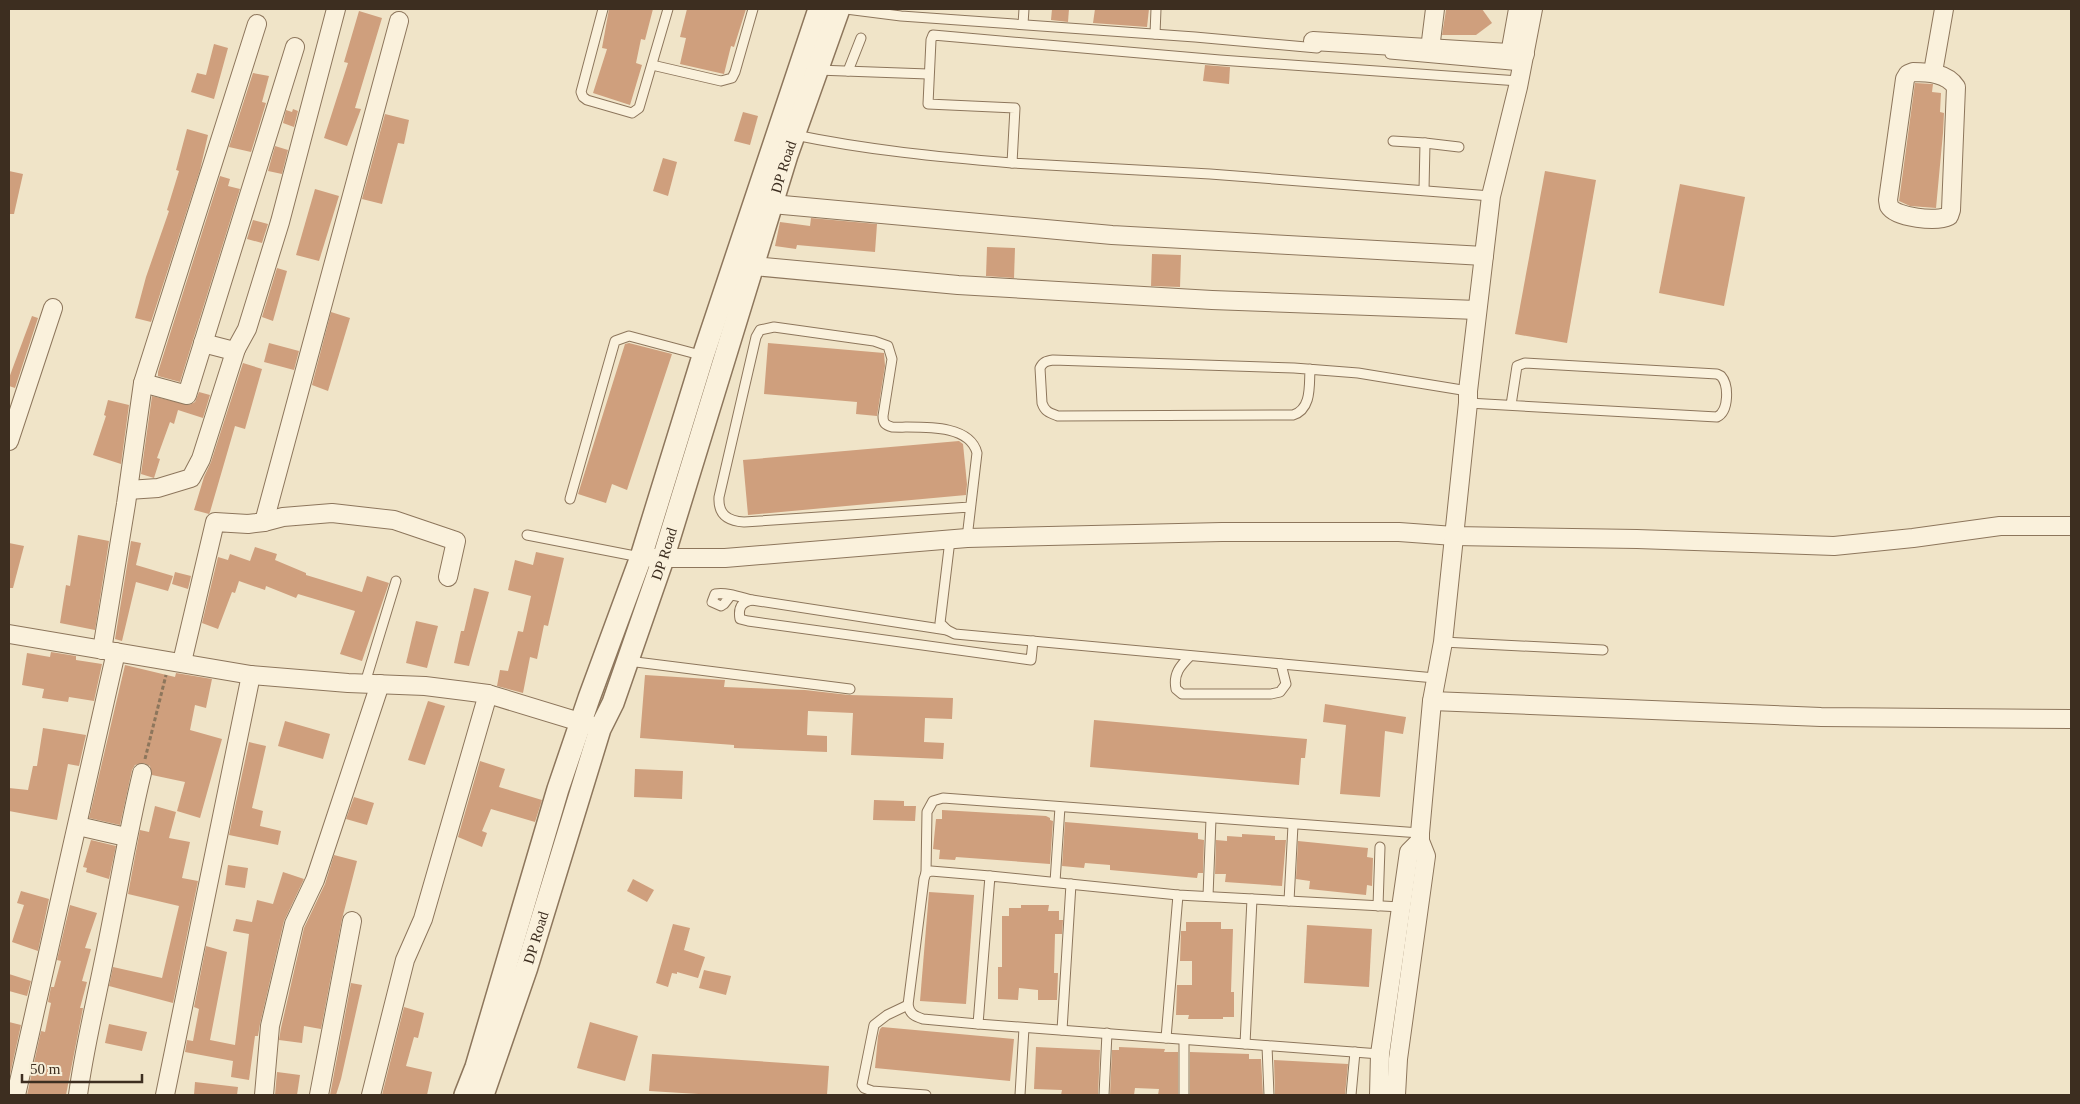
<svg xmlns="http://www.w3.org/2000/svg" width="2080" height="1104" font-family="'Times New Roman',serif">
  <rect width="100%" height="100%" fill="#f0e4c8"/>
  <g fill="#cf9f7d">
    <polygon points="609,9 653,9 645,40 641,39 636,63 642,65 630,105 593,93 607,49 602,48"/>
    <polygon points="687,9 746,9 734,47 731,46 724,74 680,64 686,38 680,37"/>
    <polygon points="1052,9 1069,9 1068,22 1051,20"/>
    <polygon points="1095,9 1149,9 1147,27 1093,23"/>
    <polygon points="1454,9 1482,9 1492,23 1476,35 1442,35 1446,10"/>
    <polygon points="359,11 382,18 355,108 361,109 347,146 324,138 348,63 344,62"/>
    <polygon points="214,44 228,48 214,99 191,92 197,73 206,75"/>
    <polygon points="1205,65 1230,67 1229,84 1203,81"/>
    <polygon points="253,73 269,76 262,102 266,103 251,152 229,147"/>
    <polygon points="1915,83 1933,84 1932,92 1941,93 1940,112 1944,113 1943,133 1936,208 1910,206 1899,201"/>
    <polygon points="293,109 298,111 294,127 283,123 286,110 292,112"/>
    <polygon points="743,112 758,116 750,145 734,141"/>
    <polygon points="385,114 409,120 404,144 398,143 382,204 362,199"/>
    <polygon points="187,129 208,135 200,170 151,322 135,318 146,277 169,211 167,210 179,171 176,170"/>
    <polygon points="275,146 288,150 282,174 268,171"/>
    <polygon points="663,158 677,162 668,196 653,191"/>
    <polygon points="9,171 23,174 14,214 9,214"/>
    <polygon points="1545,171 1596,180 1567,343 1515,334"/>
    <polygon points="220,176 230,179 228,186 240,189 180,382 158,376 158,372"/>
    <polygon points="1680,184 1745,197 1724,306 1659,293"/>
    <polygon points="315,189 339,196 319,261 296,255"/>
    <polygon points="811,218 877,224 875,252 797,245 796,249 775,246 780,222 810,226"/>
    <polygon points="253,220 268,224 262,243 247,239"/>
    <polygon points="987,247 1015,248 1014,278 986,276"/>
    <polygon points="1152,254 1181,255 1180,287 1151,286"/>
    <polygon points="277,268 287,271 273,321 262,317"/>
    <polygon points="331,312 350,318 328,391 312,385"/>
    <polygon points="32,316 38,318 15,388 9,386 9,378"/>
    <polygon points="269,343 299,351 294,370 264,362"/>
    <polygon points="629,343 672,354 627,490 612,484 606,503 578,494 625,344"/>
    <polygon points="768,343 884,353 885,366 877,416 856,414 857,402 764,394"/>
    <polygon points="243,363 262,369 245,429 235,426 210,512 209,514 194,510 204,477 211,462"/>
    <polygon points="199,392 210,395 203,418 178,410 174,424 170,422 157,458 160,459 154,478 141,474 152,396 189,405 195,402"/>
    <polygon points="108,400 129,405 121,464 93,455 106,416 104,415"/>
    <polygon points="959,441 963,444 967,484 966,495 748,515 743,460"/>
    <polygon points="78,535 109,541 95,630 60,623 66,585 70,586"/>
    <polygon points="131,541 141,543 136,565 173,576 168,591 136,582 122,641 115,639"/>
    <polygon points="9,543 24,546 13,588 9,588"/>
    <polygon points="255,547 277,554 275,560 306,573 306,575 362,592 367,576 389,583 362,661 340,654 355,611 298,594 296,598 266,586 265,590 239,581 235,593 232,592 218,629 202,623 218,557 228,560 230,554 250,561"/>
    <polygon points="536,552 564,558 548,626 544,625 537,659 530,657 523,693 497,686 500,670 508,671 518,631 523,632 531,596 508,590 515,560 533,565"/>
    <polygon points="175,572 191,576 188,589 172,584"/>
    <polygon points="474,588 489,592 469,666 454,663 461,631 464,631"/>
    <polygon points="416,621 438,626 427,668 406,663"/>
    <polygon points="51,652 76,656 76,660 102,664 94,701 69,697 68,702 42,698 44,689 22,685 27,653 50,657"/>
    <polygon points="125,665 175,677 176,673 212,679 206,708 195,705 190,730 222,739 200,818 177,811 185,782 152,775 150,766 144,763 135,765 132,770 120,825 89,818"/>
    <polygon points="645,675 725,680 724,687 805,690 849,695 953,698 952,719 925,718 924,742 944,743 943,759 851,755 853,713 808,711 807,735 827,736 827,752 734,748 734,745 640,738"/>
    <polygon points="428,701 445,706 425,765 408,760"/>
    <polygon points="1325,704 1406,717 1403,734 1385,731 1380,797 1340,794 1346,725 1323,722"/>
    <polygon points="1094,720 1307,739 1305,758 1301,758 1299,785 1090,767"/>
    <polygon points="285,721 330,734 323,759 278,746"/>
    <polygon points="43,728 86,735 79,766 68,764 57,820 9,811 9,788 28,790 33,766 37,766"/>
    <polygon points="249,742 266,746 252,808 263,811 260,826 281,831 278,845 229,835"/>
    <polygon points="480,761 505,769 499,787 542,800 535,822 491,809 482,831 487,833 482,847 458,837"/>
    <polygon points="635,769 683,771 682,799 634,797"/>
    <polygon points="354,797 374,803 367,825 346,819"/>
    <polygon points="874,800 904,801 904,806 916,806 915,821 873,820"/>
    <polygon points="155,806 176,812 169,838 190,842 182,878 198,881 173,1003 109,986 113,967 162,978 179,906 128,894 140,830 149,832"/>
    <polygon points="942,810 1046,816 1050,818 1050,820 1053,821 1050,864 956,857 955,860 939,859 940,850 933,849 936,819 942,819"/>
    <polygon points="1065,822 1198,833 1198,839 1204,840 1203,873 1198,873 1197,878 1110,870 1110,865 1085,863 1084,868 1062,866"/>
    <polygon points="1242,834 1275,836 1275,840 1286,840 1282,886 1225,882 1226,874 1215,874 1216,840 1227,841 1227,836 1242,837"/>
    <polygon points="91,840 116,846 109,879 86,872 87,868 83,867"/>
    <polygon points="1298,841 1368,848 1367,857 1373,858 1372,886 1367,885 1366,895 1309,889 1310,881 1296,879"/>
    <polygon points="334,855 357,861 342,919 321,1029 304,1026 302,1043 279,1040 281,1028 304,928 325,884"/>
    <polygon points="228,865 248,868 245,888 225,885"/>
    <polygon points="283,872 304,879 284,921 260,1024 258,1036 255,1036 249,1080 231,1077 233,1061 185,1052 187,1040 193,1041 199,1009 194,1007 206,946 227,952 210,1040 235,1045 249,934 233,931 236,919 252,922 257,900 273,904"/>
    <polygon points="633,879 654,890 647,902 627,891"/>
    <polygon points="21,891 49,899 38,951 12,942 24,905 17,903"/>
    <polygon points="929,892 974,895 966,1004 920,1001"/>
    <polygon points="70,905 97,913 85,948 91,949 82,981 87,982 80,1008 83,1008 66,1095 27,1095 41,1031 45,1032 51,1003 48,1002 51,987 54,987 61,961 57,960"/>
    <polygon points="1021,905 1049,905 1048,911 1059,911 1059,920 1063,920 1062,934 1055,934 1054,973 1058,973 1057,1000 1038,1000 1038,990 1019,988 1018,1000 998,999 998,967 1002,967 1002,916 1009,916 1009,908 1021,908"/>
    <polygon points="1186,922 1221,922 1221,929 1233,929 1231,992 1234,992 1234,1017 1223,1017 1223,1019 1188,1019 1189,1015 1176,1015 1177,985 1192,985 1192,961 1180,961 1181,931 1186,931"/>
    <polygon points="673,924 690,928 684,950 705,957 698,978 677,972 677,974 672,973 668,987 656,983"/>
    <polygon points="1307,925 1372,929 1369,987 1304,983"/>
    <polygon points="704,970 731,976 726,995 699,988"/>
    <polygon points="9,974 31,981 27,996 9,991"/>
    <polygon points="351,983 362,985 341,1079 336,1095 330,1095"/>
    <polygon points="404,1007 424,1013 418,1038 414,1037 406,1066 432,1072 427,1095 382,1095"/>
    <polygon points="9,1022 21,1025 9,1079"/>
    <polygon points="590,1022 638,1036 625,1081 577,1068"/>
    <polygon points="109,1024 147,1032 142,1051 105,1043"/>
    <polygon points="882,1027 1014,1039 1010,1081 875,1068 878,1036 880,1029"/>
    <polygon points="1036,1047 1100,1050 1098,1095 1061,1095 1062,1090 1034,1089"/>
    <polygon points="1119,1047 1165,1049 1164,1052 1178,1052 1178,1095 1158,1095 1159,1089 1135,1088 1134,1095 1110,1095 1112,1050 1119,1050"/>
    <polygon points="1190,1052 1249,1054 1249,1059 1261,1059 1263,1095 1190,1095"/>
    <polygon points="652,1054 829,1066 827,1095 715,1095 649,1091"/>
    <polygon points="1274,1060 1348,1064 1345,1095 1275,1095"/>
    <polygon points="277,1072 300,1075 297,1095 275,1095"/>
    <polygon points="195,1082 238,1087 237,1095 194,1095"/>
  </g>
  <g fill="none" stroke-linecap="round" stroke-linejoin="round">
    <g stroke="#8d765c" stroke-width="11">
      <g id="service">
        <polyline points="603,9 581,92 583,97 587,100 632,113 639,108 668,9"/>
        <polyline points="846,9 901,16 1195,37 1317,48"/>
        <polyline points="1023,24 1024,9"/>
        <polyline points="1155,34 1156,9"/>
        <polyline points="1390,54 1522,66"/>
        <polyline points="652,65 721,81 732,78 735,72 753,9"/>
        <polyline points="817,70 928,74"/>
        <polyline points="848,71 861,38"/>
        <path d="M795 135C867 150 939 157 1012 163"/>
        <polyline points="1393,141 1425,143 1424,190"/>
        <polyline points="1425,143 1459,147"/>
        <polyline points="1491,196 1210,174 1012,163 1015,108 928,104 931,40 933,35 1220,60 1519,81"/>
        <path d="M1310 369C1309 385 1312 409 1293 415L1058 416C1050 413 1045 412 1042 403L1040 368C1043 362 1046 361 1053 360L1294 368 1358 373 1468 391"/>
        <path d="M1468 403 1717 417C1729 411 1729 385 1721 376L1717 374 1525 363 1517 366 1511 405"/>
        <polyline points="570,499 615,341 629,336 704,356"/>
        <polyline points="527,535 640,557"/>
        <path d="M967 538 977 453C969 422 917 428 892 427 885 425 883 423 883 416L892 359 888 346 874 341 774 327 760 330 756 337 719 497C718 514 727 521 744 522L970 507"/>
        <polyline points="950,540 940,623 947,630 955,634 1435,678"/>
        <path d="M731 595 724 604 721 606 712 602 715 594C727 592 740 597 752 600"/>
        <path d="M947 630 752 600C741 602 738 608 740 619L748 621 1031 660 1033 641"/>
        <polyline points="1443,642 1603,650"/>
        <path d="M1190 656C1180 666 1173 674 1176 689L1182 694H1271L1280 692 1286 684 1281 664"/>
        <polyline points="628,661 850,689"/>
        <polyline points="365,683 396,581"/>
        <polyline points="926,873 927,812 933,801 943,798 1420,833"/>
        <polyline points="1055,882 1060,807"/>
        <polyline points="1208,896 1211,819"/>
        <polyline points="1289,901 1293,825"/>
        <polyline points="1378,906 1380,847"/>
        <polyline points="908,1005 887,1015 874,1025 862,1085 864,1088 872,1091 926,1095"/>
        <path d="M978 1024 923 1019C914 1016 910 1014 908 1005L924 879 926 873 931 871 990 876"/>
        <polyline points="1062,1030 1071,884"/>
        <polyline points="1166,1038 1178,895"/>
        <polyline points="1245,1044 1252,899"/>
        <polyline points="1267,1046 1269,1095"/>
        <polyline points="1380,1054 978,1024 990,876 1178,895 1401,907"/>
        <polyline points="1020,1095 1024,1028"/>
        <polyline points="1104,1095 1107,1033"/>
        <polyline points="1184,1095 1184,1040"/>
        <polyline points="1351,1095 1355,1052"/>
      </g>
    </g>
    <g stroke="#8d765c" stroke-width="20">
      <g id="minor">
        <polyline points="257,24 143,383 187,395 295,47"/>
        <polyline points="1313,41 1525,54"/>
        <polyline points="1430,49 1435,9"/>
        <polyline points="1510,54 1518,9"/>
        <path d="M1913 72C1928 72 1947 73 1956 87L1951 210 1949 216C1937 222 1896 218 1889 206L1888 200 1905 79 1908 74Z"/>
        <polyline points="1933,72 1944,9"/>
        <polyline points="772,204 1112,235 1484,256"/>
        <polyline points="753,266 958,285 1212,300 1477,310"/>
        <polyline points="203,343 230,350 236,349 247,329 280,222 336,9"/>
        <polyline points="9,441 53,308"/>
        <polyline points="128,490 158,488 191,478 201,459 236,349"/>
        <polyline points="264,522 283,517 332,513 394,520 456,541 448,577"/>
        <polyline points="652,558 725,558 967,538 1222,532 1399,532 1454,536 1637,539 1834,546 1913,538 2000,526 2071,526"/>
        <polyline points="9,634 251,675 348,683 425,686 465,691 488,694 593,726"/>
        <polyline points="102,650 126,504 143,383"/>
        <polyline points="182,662 215,522 248,524 264,522 399,21"/>
        <polyline points="1432,701 1821,717 2071,719"/>
        <polyline points="78,826 126,837"/>
        <polyline points="16,1095 116,652"/>
        <path d="M78 1095C84 1050 95 1005 104 960 117 898 127 835 142 773"/>
        <polyline points="165,1095 251,675"/>
        <polyline points="264,1095 270,1026 294,924 315,880 380,684"/>
        <polyline points="319,1095 352,921"/>
        <polyline points="371,1095 405,960 423,919 488,694"/>
        <polyline points="1379,1095 1380,1054 1409,852 1420,841"/>
        <polyline points="1396,1095 1398,1059 1426,856 1420,841 1420,833 1432,701 1443,642 1468,403 1468,391 1491,196 1518,87 1533,9"/>
      </g>
    </g>
    <g stroke="#8d765c" stroke-width="24">
      <g id="tertiary">
        <polyline points="465,1095 476,1067 558,789 589,698 641,557 703,356 819,9"/>
        <path id="s1" d="M483 1095 527 967 600 729 613 703 663 559 787 155 839 9"/>
      </g>
    </g>
    <polyline stroke="#8d765c" stroke-width="3" stroke-dasharray="4 2.5" stroke-linecap="butt" points="145,759 166,675"/>
    <use href="#service" stroke="#faf1dc" stroke-width="9"/>
    <use href="#minor" stroke="#faf1dc" stroke-width="18"/>
    <use href="#tertiary" stroke="#faf1dc" stroke-width="21"/>
  </g>
  <g text-anchor="middle" dominant-baseline="central" stroke-width="4" stroke-linejoin="round" paint-order="stroke">
    <g font-size="15" fill="#3d2e20" stroke="#f7eed8">
      <text stroke="none"><textPath href="#s1" startOffset="976">DP Road</textPath></text>
      <text stroke="none"><textPath href="#s1" startOffset="571">DP Road</textPath></text>
      <text stroke="none"><textPath href="#s1" startOffset="166">DP Road</textPath></text>
    </g>
  </g>
  <rect width="2080" height="1104" fill="none" stroke="#3d2e20" stroke-width="20"/>
  <path d="M22 1074v8h120v-8" fill="none" stroke="#3d2e20" stroke-width="2.5"/>
  <text x="30" y="1074" font-size="15" fill="#3d2e20" stroke="#f7eed8" stroke-width="4" paint-order="stroke">50 m</text>
</svg>
